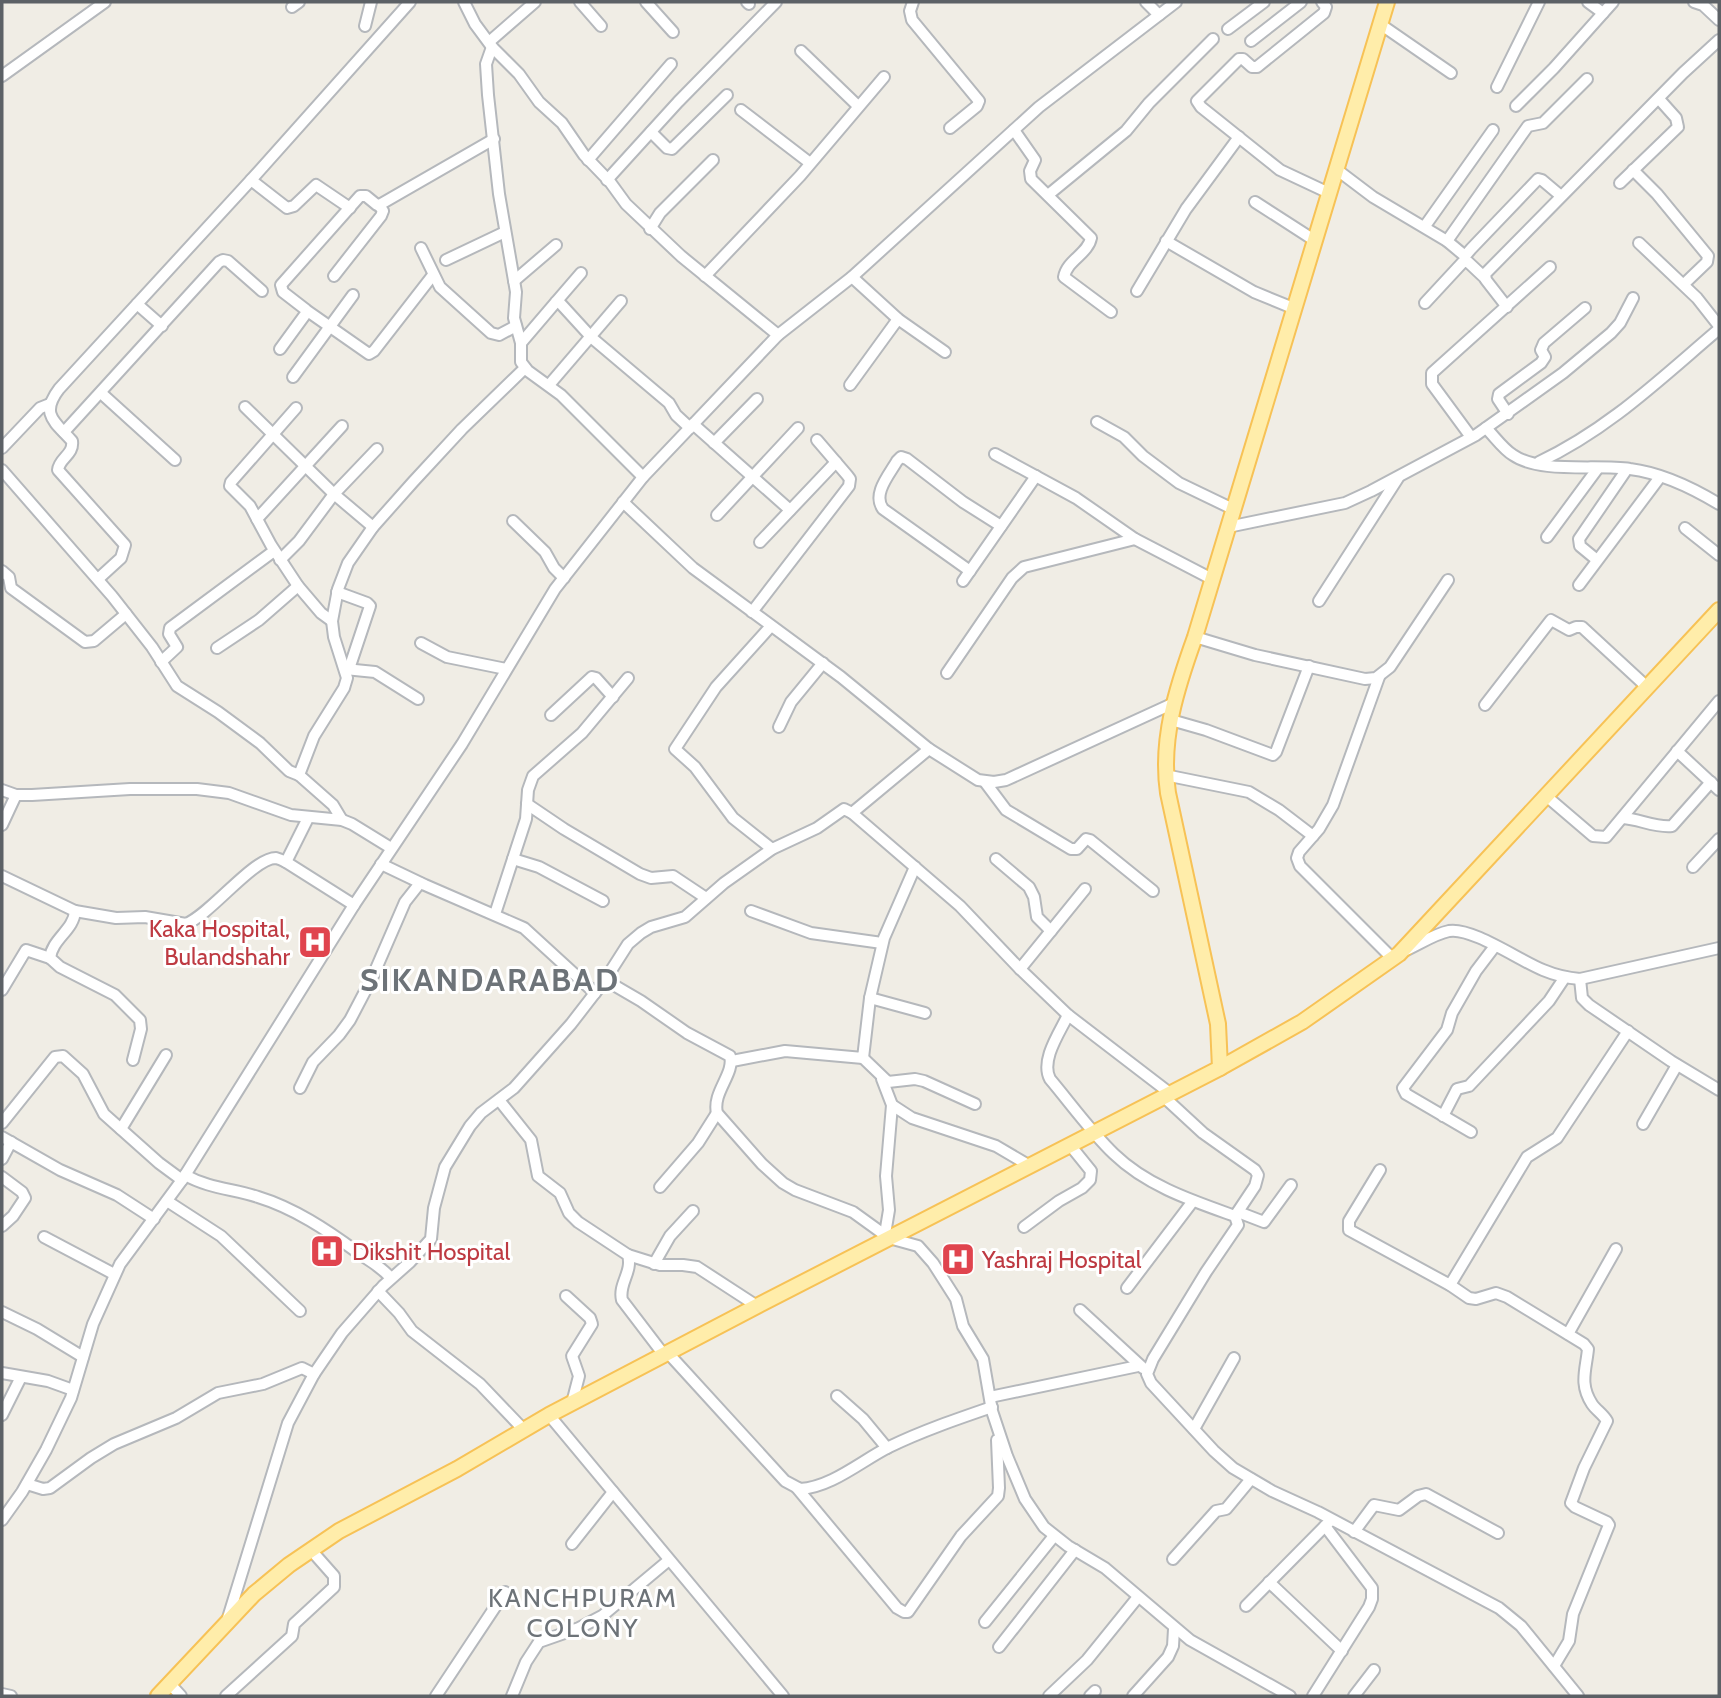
<svg xmlns="http://www.w3.org/2000/svg" width="1721" height="1698" font-family="Cabin,sans-serif">
  <rect width="100%" height="100%" fill="#f0ede5"/>
  <g fill="none" stroke-linecap="round" stroke-linejoin="round">
    <g stroke="#b5b8bc" stroke-width="14">
      <g id="minor">
        <polyline points="464,2 475,24 492,47 519,74 539,102 562,123 584,155 610,182 626,204 681,256 778,335"/>
        <polyline points="580,2 601,26"/>
        <polyline points="646,2 673,32"/>
        <polyline points="747,2 749,4"/>
        <polyline points="913,2 910,11 912,20 979,101 977,106 950,128"/>
        <polyline points="1146,2 1159,15"/>
        <polyline points="1322,2 1326,7 1324,13 1257,67 1252,67 1243,59 1239,59 1197,101 1201,107 1280,170 1329,193"/>
        <polyline points="1588,2 1603,13"/>
        <polyline points="1694,2 1703,5 1719,20"/>
        <polyline points="292,7 299,2"/>
        <polyline points="1380,24 1451,73"/>
        <polyline points="365,26 371,2"/>
        <polyline points="1228,29 1264,2"/>
        <polyline points="1251,41 1301,2"/>
        <polyline points="489,42 535,2"/>
        <polyline points="492,47 486,64 488,95 499,194 516,292 514,318 521,343 521,362 528,371 561,395 643,477"/>
        <polyline points="801,51 858,106"/>
        <polyline points="2,76 105,2"/>
        <polyline points="1497,87 1539,2"/>
        <polyline points="1516,106 1554,68 1613,2"/>
        <polyline points="741,110 810,163"/>
        <path d="M1014 130 1035 160 1030 171 1031 179 1091 238C1088 254 1067 260 1064 277L1111 312"/>
        <polyline points="651,132 667,148 672,149 727,95"/>
        <polyline points="588,160 671,64"/>
        <polyline points="1336,169 1373,197 1447,241 1465,256"/>
        <polyline points="1633,170 1657,194 1708,256 1707,262 1684,284"/>
        <polyline points="251,180 287,208 294,206 316,185 350,208"/>
        <polyline points="607,180 678,102 776,2"/>
        <polyline points="1620,183 1678,127 1676,118 1659,99"/>
        <polyline points="1048,195 1126,131 1149,103 1213,39"/>
        <polyline points="1255,202 1314,240"/>
        <polyline points="1425,226 1493,130"/>
        <polyline points="650,229 660,213 713,160"/>
        <polyline points="1166,241 1254,292 1293,308"/>
        <polyline points="1447,241 1528,126 1543,123 1587,79"/>
        <polyline points="1639,243 1697,298 1719,326"/>
        <polyline points="421,248 440,287 491,333 499,335 516,326"/>
        <polyline points="446,260 505,232"/>
        <polyline points="1466,262 1465,256 1471,249 1538,179 1542,180 1561,196"/>
        <polyline points="334,276 381,216 383,211 379,205"/>
        <polyline points="705,276 800,176 884,77"/>
        <polyline points="852,277 898,319 945,352"/>
        <polyline points="514,281 556,245"/>
        <polyline points="1137,291 1186,209 1239,137"/>
        <polyline points="556,302 581,273"/>
        <polyline points="1425,303 1463,262 1468,262 1485,278"/>
        <polyline points="137,304 162,326"/>
        <polyline points="1507,307 1486,280 1485,274 1683,73 1719,40"/>
        <polyline points="306,310 369,354 374,351 433,275"/>
        <polyline points="521,343 556,302 560,303 592,338 669,403 676,415 690,428"/>
        <polyline points="280,349 307,312 305,309 283,292 281,285 360,196 366,196 377,205 381,204 494,139"/>
        <polyline points="293,377 353,295"/>
        <polyline points="549,385 621,301"/>
        <polyline points="850,385 898,319"/>
        <polyline points="101,393 175,460"/>
        <polyline points="245,407 334,494 373,527"/>
        <polyline points="296,408 231,482 230,486 250,506 271,545 298,586 321,613 332,621"/>
        <polyline points="1508,414 1498,399 1499,394 1541,363 1545,357 1541,350 1544,343 1585,308"/>
        <polyline points="1097,422 1124,437 1143,456 1179,483 1233,509"/>
        <polyline points="693,424 790,510"/>
        <path d="M1486 428C1495 437 1503 449 1513 455 1540 474 1598 464 1630 469 1662 473 1691 487 1719 504"/>
        <polyline points="64,432 219,262 223,260 228,261 262,291"/>
        <polyline points="1471,437 1432,384 1432,373 1550,267"/>
        <polyline points="714,443 757,399"/>
        <polyline points="2,448 40,408 50,404"/>
        <polyline points="995,454 1076,498 1135,539 1212,579"/>
        <path d="M1539 462C1609 429 1660 379 1719 329"/>
        <polyline points="2,470 112,596 152,647 177,686 218,712 260,743 289,771 299,775"/>
        <polyline points="623,502 693,568 841,677 929,749 978,780 994,782 1006,780 1174,703"/>
        <polyline points="717,515 798,428"/>
        <polyline points="257,519 342,426"/>
        <polyline points="513,521 545,552 554,568 564,578"/>
        <polyline points="1228,527 1345,503 1371,491 1476,435 1563,373 1611,333 1620,323 1633,298"/>
        <polyline points="1685,528 1719,555"/>
        <polyline points="1547,537 1598,468"/>
        <polyline points="760,542 836,462"/>
        <polyline points="280,560 299,541 334,494 377,449"/>
        <polyline points="1597,560 1580,546 1579,539 1627,469"/>
        <polyline points="2,571 9,577 11,588 85,642 94,641 126,614"/>
        <path d="M970 571 883 509C872 494 889 475 897 461L901 457 907 459 963 502 1001 526"/>
        <path d="M98 579 121 558 125 545 58 470C59 458 74 455 72 441 54 421 40 414 59 389L251 180 410 2"/>
        <polyline points="963,581 1036,476"/>
        <polyline points="1579,585 1660,477"/>
        <polyline points="337,592 367,603 370,606 349,669"/>
        <polyline points="1319,601 1398,478"/>
        <polyline points="752,612 849,486 850,479 847,475 817,440"/>
        <polyline points="771,626 716,687 675,749 695,767 733,818 772,849"/>
        <polyline points="1195,637 1255,655 1365,679 1376,678 1390,667 1448,580"/>
        <polyline points="421,643 447,657 506,669"/>
        <polyline points="217,648 259,620 298,586"/>
        <polyline points="161,662 177,647 169,634 170,628 274,551"/>
        <polyline points="345,669 375,672 418,699"/>
        <polyline points="947,673 1012,578 1024,567 1135,539"/>
        <polyline points="1379,677 1333,805 1319,829 1299,852 1297,858 1300,866 1392,958"/>
        <polyline points="1485,705 1551,620 1569,630 1576,627 1582,627 1647,687"/>
        <polyline points="551,715 592,677 596,678 613,697"/>
        <polyline points="1171,720 1206,730 1273,755 1276,752 1309,666"/>
        <polyline points="779,727 791,702 823,663"/>
        <polyline points="929,749 852,813 960,906 1020,969 1068,1015 1171,1094"/>
        <polyline points="1677,751 1719,790"/>
        <polyline points="1165,775 1249,792 1279,810 1313,836"/>
        <polyline points="985,782 1006,810 1071,849 1077,849 1086,839 1090,840 1153,891"/>
        <polyline points="2,790 16,795 32,795 130,789 197,789 229,793 291,815 342,820 352,824 391,848"/>
        <polyline points="1545,795 1593,836 1606,837 1719,701"/>
        <polyline points="527,804 564,829 640,874 651,878 673,876 706,898"/>
        <path d="M852 813 844 809 817 828 772 849 724 883 685 917 651 927 641 933 628 944 605 980 641 1001 687 1033 730 1056C735 1074 712 1092 717 1113L762 1164 783 1183 795 1190 853 1212 889 1238 918 1246 933 1263 956 1299 963 1326 983 1359 992 1411 1007 1456 1025 1499 1044 1527 1068 1546 1105 1568 1190 1640 1290 1696"/>
        <path d="M1623 818C1639 819 1656 828 1672 826L1711 782"/>
        <polyline points="342,820 333,805 299,775 314,736 344,688 347,678 334,637 332,621 338,589 348,563 373,527 413,482 462,429 525,368"/>
        <polyline points="2,825 16,795"/>
        <polyline points="513,859 539,867 603,901"/>
        <polyline points="996,859 1029,887 1034,897 1037,917 1051,931"/>
        <polyline points="286,862 308,818"/>
        <polyline points="381,864 425,885 524,928 595,993"/>
        <polyline points="1693,867 1719,839"/>
        <path d="M2 876 75 911C74 930 52 939 50 958L60 967 115 995 140 1020 141 1029 133 1060"/>
        <path d="M75 911 116 918 145 917 186 924C211 914 253 858 276 858 280 859 282 860 286 862L354 905"/>
        <polyline points="751,911 811,933 882,943"/>
        <polyline points="495,914 526,819 528,790 533,776 582,733 628,678"/>
        <path d="M1404 951C1418 945 1434 934 1449 931 1472 927 1520 961 1543 970 1555 975 1567 978 1580 979L1719 948"/>
        <polyline points="1020,969 1085,889"/>
        <polyline points="1580,979 1582,998 1589,1005 1671,1061 1719,1090"/>
        <polyline points="2,990 26,950 50,958"/>
        <polyline points="870,998 925,1013"/>
        <path d="M1068 1015C1060 1032 1040 1060 1050 1079 1071 1104 1091 1132 1114 1154 1147 1186 1193 1201 1235 1216L1238 1225 1206 1272 1153 1359 1147 1374 1151 1383 1214 1451 1233 1468 1272 1491 1318 1512 1499 1608 1521 1626 1578 1696"/>
        <polyline points="863,1058 888,1082 915,1079 924,1081 975,1104"/>
        <polyline points="732,1061 785,1051 863,1058 870,998 884,938 915,867"/>
        <polyline points="882,1079 892,1105 886,1176 889,1210 885,1234"/>
        <polyline points="300,1088 313,1062 339,1035 350,1020 372,978 405,902 420,883"/>
        <polyline points="1164,1097 1203,1133 1255,1170 1258,1175 1255,1186 1235,1216"/>
        <path d="M499 1100 531 1140 538 1176 560 1193 569 1213 578 1222 628 1255C633 1272 618 1284 622 1300L664 1355"/>
        <polyline points="892,1105 912,1118 996,1146 1030,1166"/>
        <polyline points="1443,1116 1457,1089 1469,1086 1549,1001 1565,977"/>
        <polyline points="2,1123 55,1057 63,1056 83,1074 104,1114 159,1163 182,1180"/>
        <polyline points="1643,1124 1677,1065"/>
        <polyline points="121,1129 166,1055"/>
        <polyline points="1471,1132 1406,1094 1403,1088 1447,1030 1452,1013 1476,971 1495,946"/>
        <polyline points="2,1137 60,1170 117,1195 154,1219"/>
        <polyline points="2,1159 11,1142"/>
        <path d="M1380 1170 1349 1221V1230L1450 1285 1469 1298 1476 1299 1496 1293 1507 1297 1584 1344 1588 1349C1586 1370 1579 1384 1592 1404 1596 1410 1603 1414 1607 1421L1584 1468 1571 1503 1575 1507 1607 1522 1609 1525 1573 1614 1569 1641 1554 1666"/>
        <path d="M185 1175C208 1188 233 1189 258 1197 294 1208 327 1230 357 1252 371 1262 379 1265 391 1278"/>
        <polyline points="2,1177 22,1192 25,1198 13,1216 2,1226"/>
        <polyline points="660,1187 698,1143 717,1113"/>
        <polyline points="167,1201 221,1236 300,1311"/>
        <polyline points="1238,1212 1264,1222 1291,1185"/>
        <polyline points="1024,1227 1059,1201 1082,1188 1090,1180 1091,1171 1070,1145"/>
        <polyline points="44,1237 114,1274"/>
        <polyline points="628,1255 660,1265 683,1265 697,1267 757,1306"/>
        <polyline points="654,1264 670,1236 693,1211"/>
        <polyline points="1450,1285 1527,1157 1557,1138 1628,1031"/>
        <polyline points="1127,1288 1193,1201"/>
        <polyline points="378,1291 399,1313 412,1331 480,1384 524,1430"/>
        <polyline points="566,1296 590,1318 592,1324 572,1356 579,1376 572,1403"/>
        <polyline points="1080,1310 1143,1368"/>
        <polyline points="2,1312 37,1329 83,1357"/>
        <polyline points="1568,1334 1616,1249"/>
        <path d="M668 1353 785 1481 800 1489C832 1487 861 1461 889 1447 922 1431 957 1419 992 1407"/>
        <polyline points="2,1373 48,1381 73,1390"/>
        <polyline points="837,1396 863,1419 887,1448"/>
        <polyline points="990,1397 1138,1366"/>
        <polyline points="2,1415 21,1377"/>
        <polyline points="549,1415 783,1696"/>
        <polyline points="1194,1429 1234,1358"/>
        <polyline points="27,1484 43,1489 50,1488 91,1458 114,1444 176,1418 218,1393 263,1384 302,1368 314,1374"/>
        <polyline points="797,1488 897,1608 904,1612 908,1612 961,1536 998,1496 999,1488 997,1440"/>
        <polyline points="2,1520 22,1492 46,1450 71,1398 93,1324 120,1264 182,1180 354,905 462,744 555,589 643,477 778,335 852,277 1039,107 1176,2"/>
        <polyline points="1354,1532 1374,1505 1399,1510 1418,1496 1426,1494 1498,1533"/>
        <polyline points="572,1544 613,1492"/>
        <polyline points="1173,1559 1216,1511 1226,1509 1251,1479"/>
        <polyline points="1269,1582 1342,1651"/>
        <polyline points="1246,1606 1330,1521"/>
        <polyline points="228,1618 288,1423 314,1374 342,1333 383,1286 410,1262 431,1239 434,1208 445,1167 470,1126 481,1113 514,1088 571,1024 605,980"/>
        <polyline points="985,1622 1054,1536"/>
        <polyline points="999,1647 1075,1550"/>
        <polyline points="170,1684 181,1696"/>
        <polyline points="2,1694 11,1696"/>
        <polyline points="226,1696 292,1636 294,1624 334,1587 334,1576 311,1550"/>
        <polyline points="436,1696 505,1592"/>
        <polyline points="512,1696 526,1662 539,1642 579,1628 602,1616 669,1560"/>
        <polyline points="1049,1696 1087,1660 1138,1597"/>
        <polyline points="1090,1696 1095,1691"/>
        <polyline points="1133,1696 1168,1657 1173,1646 1174,1629"/>
        <polyline points="1313,1696 1369,1607 1372,1599 1372,1588 1325,1526"/>
        <polyline points="1354,1696 1374,1670"/>
      </g>
    </g>
    <g stroke="#f7c256" stroke-width="18">
      <g id="major">
        <polyline points="1220,1068 1302,1022 1399,954 1719,610"/>
        <path d="M158 1696 254 1594 289 1565 339 1531 457 1469 549 1415 757 1306 1220 1068 1218 1024 1168 793C1160 739 1177 687 1195 637L1387 2"/>
      </g>
    </g>
    <use href="#minor" stroke="#fff" stroke-width="10"/>
    <use href="#major" stroke="#ffedaa" stroke-width="14"/>
  </g>
  <defs>
    <g id="hospital-square" transform="scale(1.75)"><rect x="-9" y="-9" width="18" height="18" rx="4" fill="#e0444e" stroke="#fff"/><path d="M-5-5h3v3.5h4V-5h3V5h-3V1.5h-4V5h-3Z" fill="#fff"/></g>
  </defs>
  <g fill-rule="evenodd">
    <use href="#hospital-square" x="315" y="942"/>
    <use href="#hospital-square" x="327" y="1251"/>
    <use href="#hospital-square" x="958" y="1259"/>
  </g>
  <g text-anchor="middle" dominant-baseline="central" stroke-width="6" stroke-linejoin="round" paint-order="stroke">
    <g font-size="24" fill="#be3a42" stroke="#fff" text-anchor="start">
      <text x="290" y="928" text-anchor="end">Kaka Hospital,<tspan x="290" dy="28">Bulandshahr</tspan></text>
      <text x="352" y="1251">Dikshit Hospital</text>
      <text x="982" y="1259">Yashraj Hospital</text>
    </g>
    <g font-size="26" letter-spacing="2" fill="#6d7378" stroke="#fff">
      <text x="583" y="1598">KANCHPURAM<tspan x="583" dy="30">COLONY</tspan></text>
    </g>
    <g font-size="32" font-weight="bold" letter-spacing="2" fill="#6d7378" stroke="#fff">
      <text x="490" y="979">SIKANDARABAD</text>
    </g>
  </g>
  <rect width="1721" height="1698" fill="none" stroke="#5c6166" stroke-width="7"/>
</svg>
